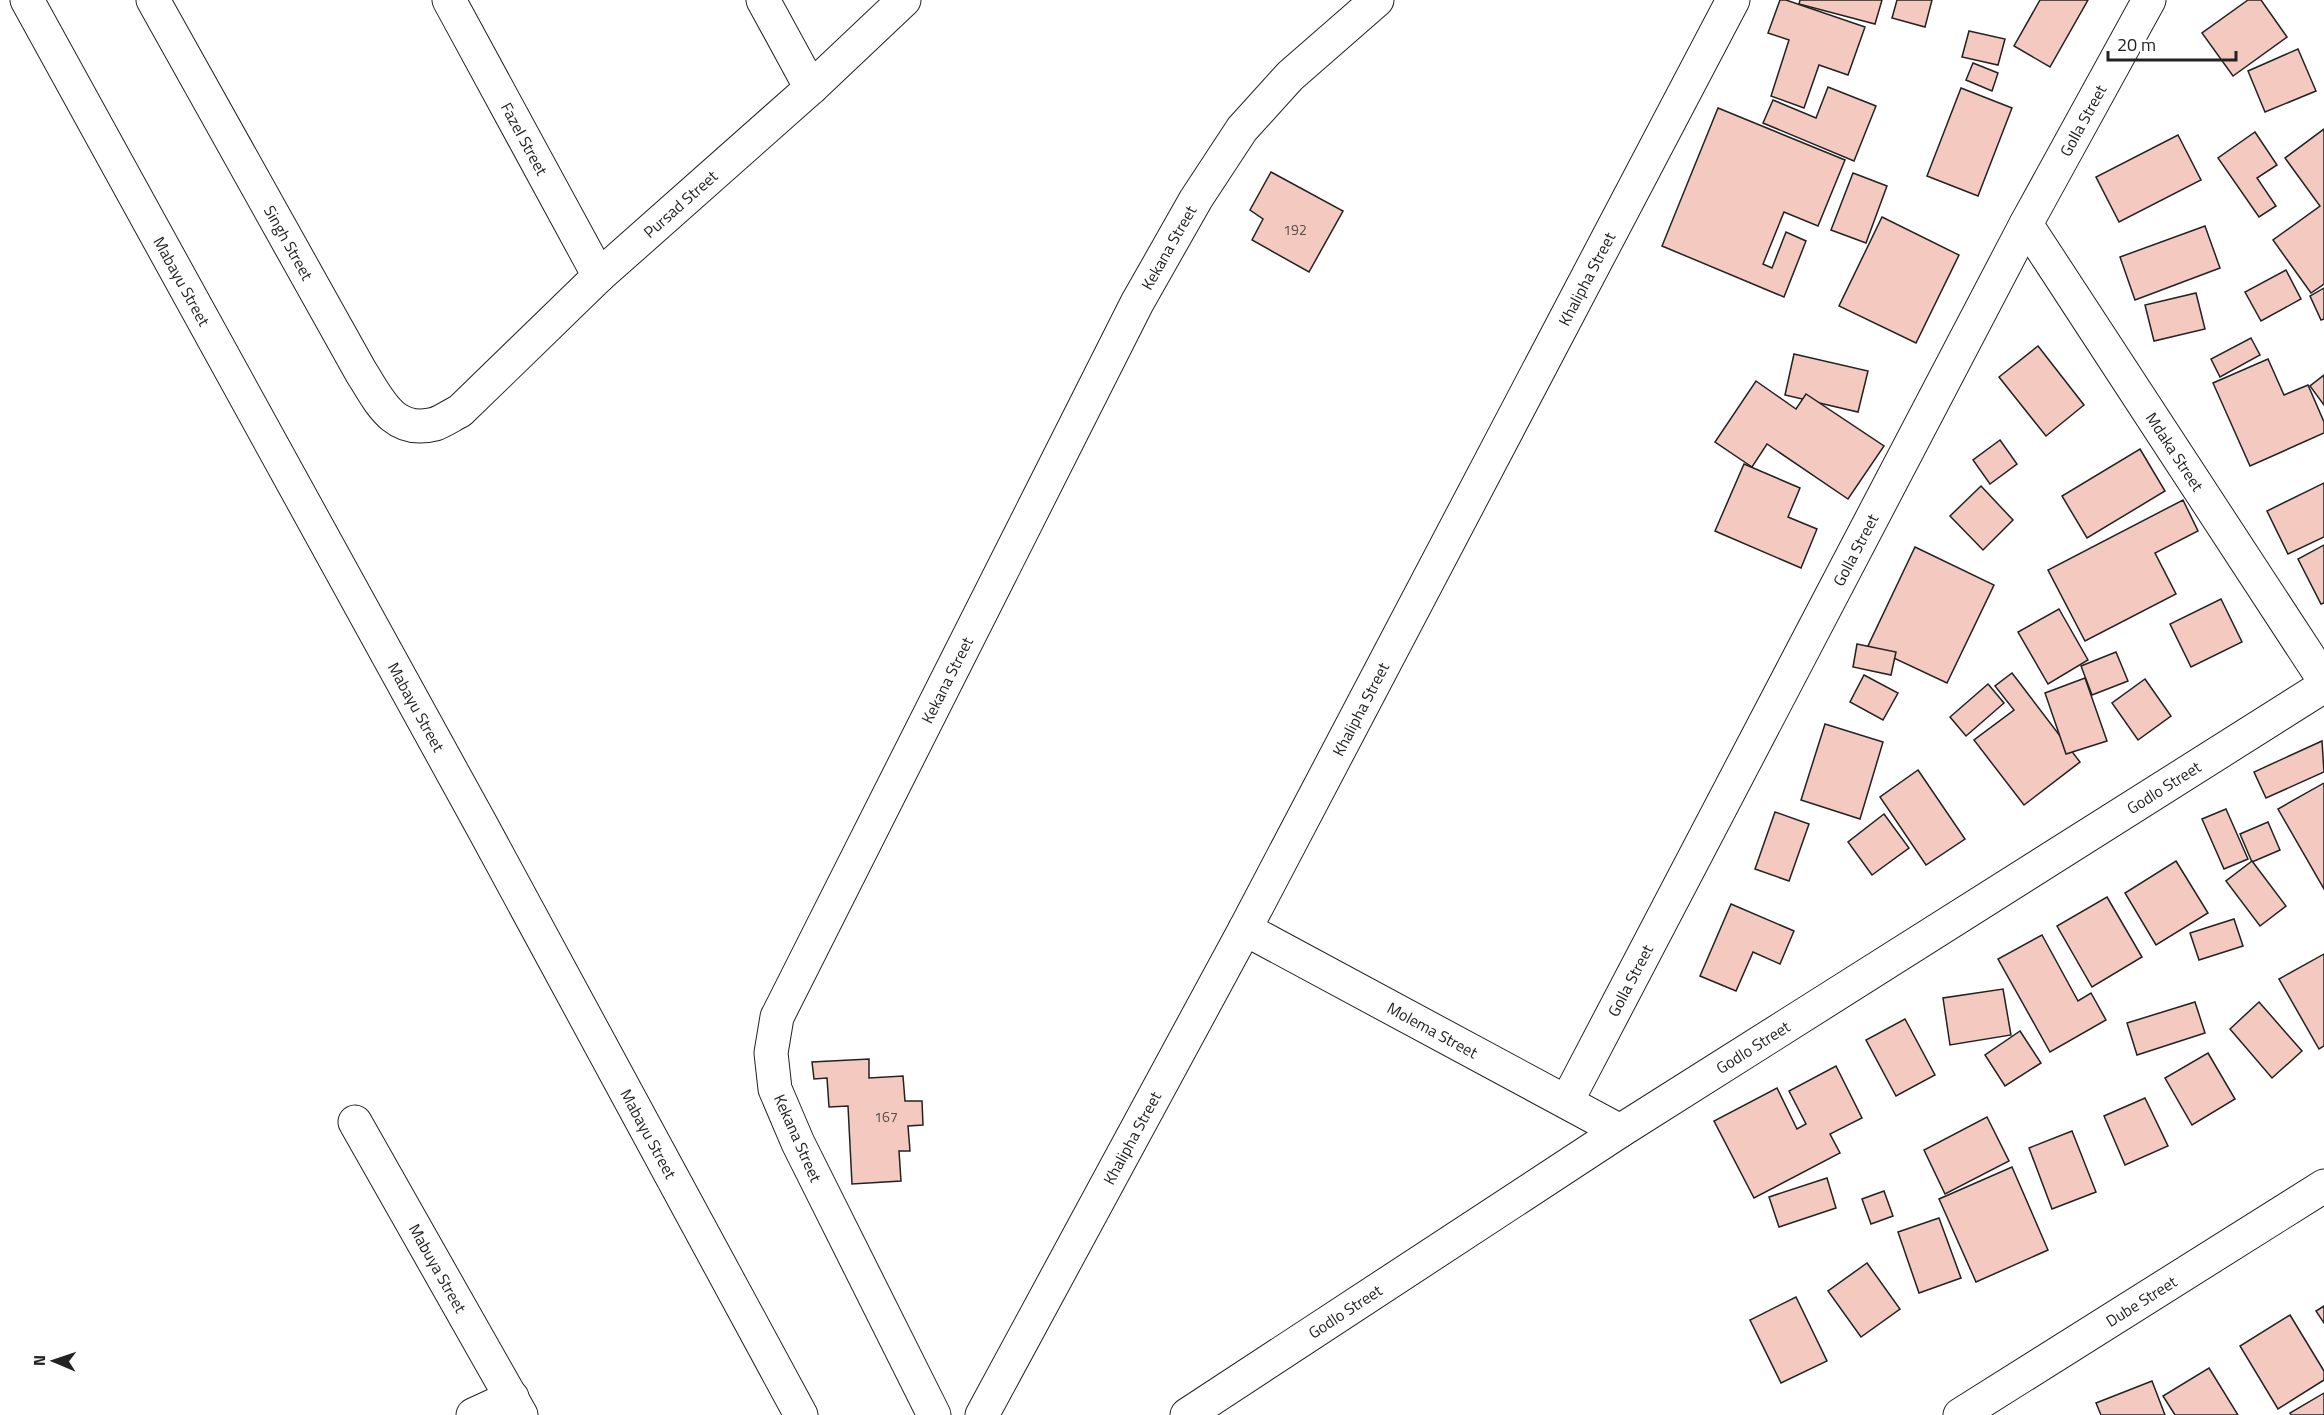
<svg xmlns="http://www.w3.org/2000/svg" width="2324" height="1415" font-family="'Titillium Web',sans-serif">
  <rect width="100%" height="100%" fill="#fff"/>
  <g fill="#f3c9c0" stroke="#222" stroke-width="1.5">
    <polygon points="1780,0 1786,0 1865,27 1848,75 1819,65 1804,108 1771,96 1789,40 1768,33"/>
    <polygon points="1800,0 1882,0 1875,24 1799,4"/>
    <polygon points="1897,0 1932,0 1925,27 1892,18"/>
    <polygon points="2040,0 2088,0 2050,67 2014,46"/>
    <polygon points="2248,0 2261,0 2287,37 2233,76 2202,33"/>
    <polygon points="1969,31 2005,39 1998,65 1962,57"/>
    <polygon points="2298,49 2316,91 2265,112 2248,71"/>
    <polygon points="1973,63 1998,73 1992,91 1966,80"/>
    <polygon points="1828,87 1876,106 1854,161 1763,123 1773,100 1816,118"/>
    <polygon points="1961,88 2012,108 1978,196 1927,176"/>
    <polygon points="1718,108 1845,160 1818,226 1784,212 1763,264 1772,268 1786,232 1806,241 1784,297 1662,246"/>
    <polygon points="2324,129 2324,284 2311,293 2273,240 2320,206 2285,158"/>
    <polygon points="2255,132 2277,165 2257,178 2276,206 2259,217 2218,158"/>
    <polygon points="2178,135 2201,180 2119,222 2096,177"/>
    <polygon points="1271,172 1343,211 1309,272 1252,240 1263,219 1250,210"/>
    <polygon points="1853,173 1887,186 1866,243 1831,230"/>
    <polygon points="1882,217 1959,255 1916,343 1839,306"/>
    <polygon points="2205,226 2220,268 2135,300 2120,257"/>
    <polygon points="2286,270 2301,299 2261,321 2245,292"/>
    <polygon points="2324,288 2324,319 2321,320 2310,296"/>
    <polygon points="2196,293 2205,329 2154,341 2145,305"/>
    <polygon points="2251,338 2260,355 2220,377 2211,359"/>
    <polygon points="2038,346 2084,405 2046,436 1999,377"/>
    <polygon points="1794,354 1868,371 1858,412 1785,395"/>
    <polygon points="2268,359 2284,395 2308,385 2324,422 2324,433 2250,466 2213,383"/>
    <polygon points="2324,375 2324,405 2310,386"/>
    <polygon points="1756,381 1796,409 1806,394 1884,446 1848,499 1767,444 1752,467 1715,442"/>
    <polygon points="2000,440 2017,464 1990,484 1973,460"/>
    <polygon points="2140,449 2165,491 2087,538 2062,496"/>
    <polygon points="1744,464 1800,488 1788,517 1817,529 1801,568 1715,531"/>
    <polygon points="2324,483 2324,537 2288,554 2267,511"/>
    <polygon points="1981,486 2013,520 1983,550 1950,516"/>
    <polygon points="2183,500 2198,531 2155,553 2176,594 2085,641 2048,570"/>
    <polygon points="2324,545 2324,603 2321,604 2298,559"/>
    <polygon points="1915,547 1994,585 1947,683 1868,646"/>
    <polygon points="2221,599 2242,642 2191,667 2170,624"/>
    <polygon points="2059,609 2088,660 2048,684 2018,632"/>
    <polygon points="1857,644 1896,652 1891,675 1853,667"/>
    <polygon points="2116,652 2128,681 2092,695 2081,666"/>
    <polygon points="2012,673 2080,762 2024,805 1974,740 2014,710 1995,686"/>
    <polygon points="1864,675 1898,693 1883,720 1850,702"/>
    <polygon points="2085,678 2107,741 2066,754 2045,693"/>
    <polygon points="2145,679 2171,716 2138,740 2112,703"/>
    <polygon points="1988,684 2004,703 1966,736 1950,717"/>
    <polygon points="1825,724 1883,742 1860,819 1801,800"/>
    <polygon points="2322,741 2324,772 2266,798 2254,772"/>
    <polygon points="1918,770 1965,839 1926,865 1880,797"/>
    <polygon points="2324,783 2324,889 2278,809"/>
    <polygon points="2226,809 2248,859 2224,869 2202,819"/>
    <polygon points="1775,812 1809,824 1789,881 1755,869"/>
    <polygon points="1884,814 1909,848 1872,875 1848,842"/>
    <polygon points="2268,822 2280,850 2252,862 2240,834"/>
    <polygon points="2176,861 2208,913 2156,945 2125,893"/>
    <polygon points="2252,861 2286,906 2260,926 2226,881"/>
    <polygon points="2107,897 2142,957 2092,987 2057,926"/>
    <polygon points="1731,904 1794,931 1780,964 1753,952 1736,991 1700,976"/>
    <polygon points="2234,919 2243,946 2199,960 2190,933"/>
    <polygon points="2042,935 2078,1001 2091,993 2106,1020 2050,1052 1998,959"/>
    <polygon points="2324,954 2324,1046 2319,1049 2279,979"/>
    <polygon points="2003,989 2011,1035 1950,1045 1943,998"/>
    <polygon points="2195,1002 2205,1033 2137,1055 2127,1023"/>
    <polygon points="2259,1002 2302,1051 2272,1078 2230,1029"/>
    <polygon points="1905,1019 1935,1075 1896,1096 1866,1040"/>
    <polygon points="2020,1031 2041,1063 2005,1086 1985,1055"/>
    <polygon points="2208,1053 2235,1099 2192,1125 2165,1078"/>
    <polygon points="869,1059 869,1078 903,1076 905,1101 922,1101 923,1125 908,1126 910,1151 899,1151 901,1181 852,1184 848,1106 829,1107 827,1078 814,1079 812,1062"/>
    <polygon points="1836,1066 1862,1118 1830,1134 1840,1153 1754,1198 1714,1121 1777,1088 1797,1129 1806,1124 1789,1091"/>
    <polygon points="2145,1098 2168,1146 2125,1165 2104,1116"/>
    <polygon points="1987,1117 2009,1161 1945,1194 1924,1150"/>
    <polygon points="2072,1131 2096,1192 2052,1209 2029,1148"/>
    <polygon points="2012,1167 2048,1250 1976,1282 1939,1199"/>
    <polygon points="1827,1178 1836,1208 1779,1227 1769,1197"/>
    <polygon points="1884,1191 1893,1216 1871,1224 1862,1199"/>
    <polygon points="1939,1218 1961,1278 1919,1293 1898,1232"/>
    <polygon points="1867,1263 1900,1309 1861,1337 1828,1291"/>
    <polygon points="1796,1297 1827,1361 1781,1383 1750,1320"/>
    <polygon points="2324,1306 2324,1323 2316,1311"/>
    <polygon points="2290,1315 2324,1371 2324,1380 2278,1409 2240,1346"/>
    <polygon points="2209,1368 2238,1415 2175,1415 2163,1396"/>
    <polygon points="2152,1381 2165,1415 2101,1415 2096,1403"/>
    <polygon points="2324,1393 2324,1415 2291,1415 2290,1413"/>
  </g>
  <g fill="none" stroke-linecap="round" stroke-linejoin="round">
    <g stroke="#222" stroke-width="35">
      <g id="minor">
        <path id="s1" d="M27 0 483 828 801 1415"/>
        <path id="s2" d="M153 0 361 372C379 400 393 435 435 424 443 421 452 415 460 411L599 276 811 88 904 0"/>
        <path id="s3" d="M449 0 599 276"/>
        <polyline points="763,0 811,88"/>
        <path id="s4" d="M2026 224 2324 680"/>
        <path id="s5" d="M1245 929 1620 1131"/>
        <path id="s6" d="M1567 1101 2026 224 2149 0"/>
        <path id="s7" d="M355 1122 521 1415"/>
        <polyline points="473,1415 512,1397"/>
        <path id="s8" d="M934 1415 798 1143 775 1089 771 1053 777 1017 1137 303 1196 199 1242 129 1290 76 1377 0"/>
        <path id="s9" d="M982 1415 1245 929 1733 0"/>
        <path id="s10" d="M1187 1415 1620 1131 2324 686"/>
        <path id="s11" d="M1960 1415 2324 1186"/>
      </g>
    </g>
    <use href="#minor" stroke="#fff" stroke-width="33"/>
  </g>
  <g text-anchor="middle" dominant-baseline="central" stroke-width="4.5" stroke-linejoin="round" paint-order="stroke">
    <g font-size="14" fill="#564c4a">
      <text x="1295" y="229">192</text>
      <text x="886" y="1116">167</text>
    </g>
    <g font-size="16" fill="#222" stroke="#fff">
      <text stroke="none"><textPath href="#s6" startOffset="1108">Golla Street</textPath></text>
      <text stroke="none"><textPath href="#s3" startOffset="158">Fazel Street</textPath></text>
      <text stroke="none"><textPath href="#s2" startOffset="856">Pursad Street</textPath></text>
      <text stroke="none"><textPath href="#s2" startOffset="278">Singh Street</textPath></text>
      <text stroke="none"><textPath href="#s8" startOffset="1299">Kekana Street</textPath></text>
      <text stroke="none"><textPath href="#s9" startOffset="1287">Khalipha Street</textPath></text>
      <text stroke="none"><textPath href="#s1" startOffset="321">Mabayu Street</textPath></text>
      <text stroke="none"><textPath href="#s4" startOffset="272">Mdaka Street</textPath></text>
      <text stroke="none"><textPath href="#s6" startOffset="622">Golla Street</textPath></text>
      <text stroke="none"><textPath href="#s8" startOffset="813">Kekana Street</textPath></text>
      <text stroke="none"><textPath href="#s1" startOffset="807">Mabayu Street</textPath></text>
      <text stroke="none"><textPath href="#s9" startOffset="801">Khalipha Street</textPath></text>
      <text stroke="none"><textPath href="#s10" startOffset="1161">Godlo Street</textPath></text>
      <text stroke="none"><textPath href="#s6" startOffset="136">Golla Street</textPath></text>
      <text stroke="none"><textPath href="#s5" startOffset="213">Molema Street</textPath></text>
      <text stroke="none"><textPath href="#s10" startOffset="675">Godlo Street</textPath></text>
      <text stroke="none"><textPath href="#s1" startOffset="1293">Mabayu Street</textPath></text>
      <text transform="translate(798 1138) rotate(66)">Kekana Street</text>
      <text stroke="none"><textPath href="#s9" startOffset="315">Khalipha Street</textPath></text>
      <text stroke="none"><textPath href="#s7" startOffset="168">Mabuya Street</textPath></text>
      <text stroke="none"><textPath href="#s11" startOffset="214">Dube Street</textPath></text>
      <text stroke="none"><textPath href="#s10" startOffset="189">Godlo Street</textPath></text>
    </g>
  </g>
  <g transform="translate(54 1361) rotate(272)" stroke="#ffffff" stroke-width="4.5" paint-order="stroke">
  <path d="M0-4.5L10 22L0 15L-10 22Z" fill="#222222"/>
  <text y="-9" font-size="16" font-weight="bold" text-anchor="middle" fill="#222222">N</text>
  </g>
  <path d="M2108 51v9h128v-9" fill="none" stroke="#222222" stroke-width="3"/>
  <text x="2117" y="51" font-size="18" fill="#222222" stroke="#ffffff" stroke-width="4.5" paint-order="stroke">20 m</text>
</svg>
